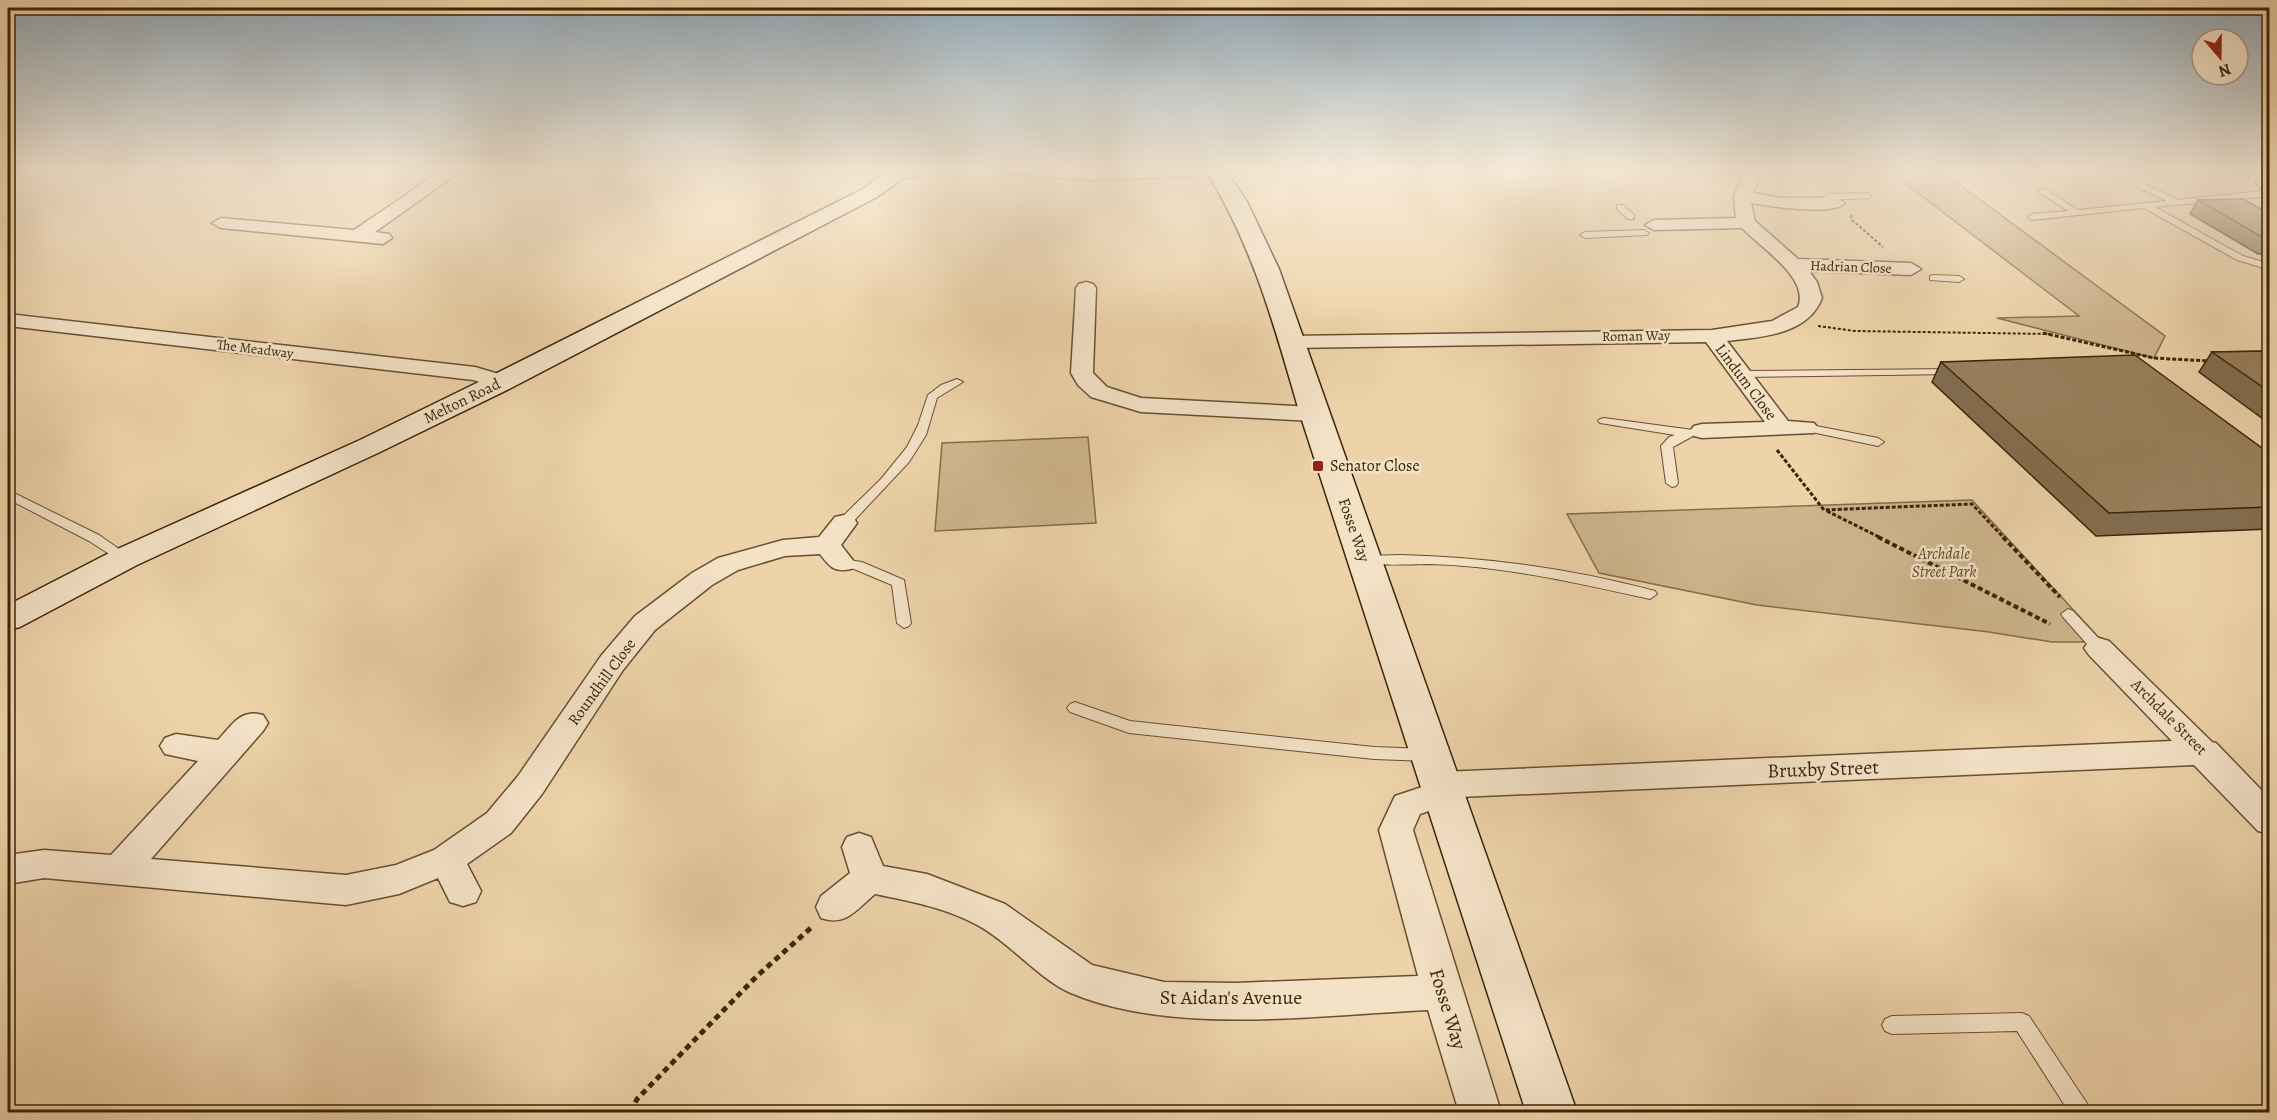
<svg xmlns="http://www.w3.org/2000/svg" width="2277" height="1120" font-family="Alegreya,serif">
  <rect width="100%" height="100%" fill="#eed3a9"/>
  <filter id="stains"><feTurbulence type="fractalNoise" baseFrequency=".00333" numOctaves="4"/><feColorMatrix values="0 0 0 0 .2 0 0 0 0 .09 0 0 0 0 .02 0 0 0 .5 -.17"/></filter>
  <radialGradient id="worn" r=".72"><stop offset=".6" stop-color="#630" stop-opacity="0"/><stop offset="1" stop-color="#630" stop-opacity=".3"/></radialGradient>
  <g fill="#cfb58e" stroke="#846d4c" stroke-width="1.5">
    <polygon points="1889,171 1941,171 2165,336 2154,358 1997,318 2079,316"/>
    <polygon points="1088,437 1096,523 935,531 942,443"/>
    <polygon points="1972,500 2103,642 2052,642 1989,632 1757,605 1599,573 1567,514"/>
  </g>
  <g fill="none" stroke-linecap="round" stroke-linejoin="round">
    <g stroke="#675031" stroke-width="2">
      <g id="lane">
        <polygon points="2136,180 2178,200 2270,190 2270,196 2155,207 2243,256 2270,264 2270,270 2237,260 2144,208 2032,220 2028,217 2032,214 2068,211 2040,193 2039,191 2043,188 2078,210 2167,201 2133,185 2133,181"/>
        <polygon points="1867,193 1871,196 1870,198 1828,200 1824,197 1828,194"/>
        <polygon points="1617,205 1623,205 1634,215 1634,219 1628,219 1617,209"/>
        <polygon points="1644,230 1649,233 1647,235 1585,238 1580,235 1585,232"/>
        <polygon points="1933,275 1959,276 1964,279 1959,282 1930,280 1930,276"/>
        <polygon points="1952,369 1957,372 1956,374 1741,377 1735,374 1741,371"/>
        <polygon points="957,379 963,382 937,398 926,435 909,462 849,526 839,526 837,523 839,520 881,479 907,447 918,425 928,395 941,385"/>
        <polygon points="1604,418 1693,430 1695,433 1693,436 1673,447 1678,483 1676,486 1672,487 1666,483 1661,446 1669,437 1675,435 1600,423 1598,421 1600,419"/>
        <polygon points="1806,424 1878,438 1884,442 1878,446 1802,430 1800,428"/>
        <polygon points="8,490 99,535 132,558 125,562 120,561 89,541 8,499"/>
        <path d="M1401 555C1486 557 1573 569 1655 591L1657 594 1650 599C1578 583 1504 566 1431 564 1417 564 1365 567 1358 560L1365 556Z"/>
        <polygon points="841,559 862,562 904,580 911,623 909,626 904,628 897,623 892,585 854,569 836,566 834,563"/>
        <polygon points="2068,609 2073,611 2104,644 2106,648 2104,652 2094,652 2063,617 2061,614"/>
        <polygon points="1075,702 1130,721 1374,747 1428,749 1434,751 1436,755 1434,759 1428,761 1374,759 1129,733 1070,712 1067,708 1070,704"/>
        <polygon points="2022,1013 2029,1016 2088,1105 2091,1112 2069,1112 2017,1031 1892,1034 1885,1031 1882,1025 1885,1019 1892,1016"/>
      </g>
    </g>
    <g stroke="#675031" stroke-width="3">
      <g id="street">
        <polygon points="441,171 461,171 375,232 389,234 392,238 383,244 221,228 212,223 221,218 354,230"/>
        <path d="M1746 171H1763L1753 193 1782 198H1836L1845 203C1835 216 1768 206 1751 203L1755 221 1798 259 1911 263 1921 269 1911 275 1809 271 1817 282 1822 298C1808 335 1761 337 1727 341L1788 421 1814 423 1818 428 1814 433 1702 438 1694 436 1690 431 1694 426 1702 424 1765 422 1706 342 1290 348 1283 346 1279 342 1283 338 1290 336 1712 330 1772 321 1798 307C1810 278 1761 248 1742 228L1654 230 1645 225 1654 220 1736 218 1734 196Z"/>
        <polygon points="2249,171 2270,171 2270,182"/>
        <polygon points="1086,282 1093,284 1096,288 1093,373 1107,387 1141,398 1314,407 1322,409 1326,414 1322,419 1314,421 1141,412 1091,397 1078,385 1071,373 1076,288 1079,284"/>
        <polygon points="8,314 475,367 509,377 512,382 509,387 501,389 473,380 8,326"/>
        <path d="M844 515 853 517 857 523 841 545 855 563 851 569C834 573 829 566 820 554L785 556 738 570 712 585 655 630 623 670 542 794 511 833 467 864 481 891 476 902 463 906 450 902 438 878 399 894 346 905 44 878 8 884V855L44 850 111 855 198 761 165 754 160 746 165 738 176 734 218 740C232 725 241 708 263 715L268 723 263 731 151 859 346 875 396 865 434 850 487 813 518 776 601 656 635 616 692 573 718 558 783 540 819 537 835 517Z"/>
        <path d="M2099 638 2109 641 2212 742 2216 743 2270 799V834L2258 831 2194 765 1459 797 1456 802 1420 814 1413 830 1501 1112H1459L1428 1010C1320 1015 1172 1036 1071 993 1040 980 1010 943 979 926 947 908 910 901 875 894 857 909 846 927 821 918L816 907 821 896 850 873 842 847 847 837 859 833 871 837 883 866 927 874 1005 904 1092 965 1164 982 1236 983 1418 976 1379 830 1395 796 1425 786 1429 776 1441 772 2172 741 2089 655 2084 648 2089 641Z"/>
      </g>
    </g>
    <g stroke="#3a2509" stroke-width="3">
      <g id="secondary">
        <polygon points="887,171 921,171 918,175 902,179 877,197 511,388 380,452 137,565 20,627 8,630 8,605 113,551 360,440 491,376 863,189"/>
        <path d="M1206 171H1226L1247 202 1279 269 1577 1112H1526L1299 411C1275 328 1253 246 1206 171Z"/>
        <polygon points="2270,172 2270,193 2263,191 2256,182 2263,174"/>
      </g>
    </g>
    <g stroke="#3a2509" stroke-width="2" stroke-dasharray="3 2" stroke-linecap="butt">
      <polyline points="845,171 859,176"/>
      <polyline points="968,171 1090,181 1195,177"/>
      <polyline points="932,176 943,171"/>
      <polyline points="1851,215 1852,220 1883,247"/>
      <polyline points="1818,326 1855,331 2050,334"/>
    </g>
    <g stroke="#3a2509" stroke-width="3" stroke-dasharray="4 2" stroke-linecap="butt">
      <polyline points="2043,333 2154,358 2209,361"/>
      <polyline points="1777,450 1824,510 1972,504 2004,538"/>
      <polyline points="1827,511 1881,538"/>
    </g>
    <g stroke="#3a2509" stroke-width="4" stroke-dasharray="5 3" stroke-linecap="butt">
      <polyline points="1878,537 2050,624"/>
      <polyline points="2003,537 2060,597"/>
    </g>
    <polyline stroke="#3a2509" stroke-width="5" stroke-dasharray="6 4.5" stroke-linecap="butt" points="631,1112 637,1099 757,976 812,927"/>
    <use href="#lane" fill="#f4e2c7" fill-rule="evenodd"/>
    <use href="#street" fill="#f4e2c7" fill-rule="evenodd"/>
    <use href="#secondary" fill="#f4e2c7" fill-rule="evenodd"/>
  </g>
  <g fill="#836d4f" stroke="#3a2509" stroke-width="1.5">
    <polygon points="2198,200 2270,214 2270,254 2258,254 2190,214"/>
    <polygon points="2270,351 2270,424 2199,372 2212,352"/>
    <polygon points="1941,362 2270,454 2270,529 2096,536 1932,382"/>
  </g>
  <g fill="#987f5c" stroke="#3a2509" stroke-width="1.5">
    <polygon points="2243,199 2270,214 2270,240 2267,240 2198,200"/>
    <polygon points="2270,351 2270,392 2212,352"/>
    <polygon points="2135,355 2270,454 2270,507 2109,513 1941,362"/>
  </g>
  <linearGradient id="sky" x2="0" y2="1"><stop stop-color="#92a9b9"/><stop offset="0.52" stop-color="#f7ebd8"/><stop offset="1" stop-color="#f7ebd8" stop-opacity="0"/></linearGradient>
  <rect width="2277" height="328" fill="url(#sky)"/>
  <rect fill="#8f2418" stroke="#f4e2c7" stroke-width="2" x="1312" y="460" width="12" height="12" rx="3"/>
  <g text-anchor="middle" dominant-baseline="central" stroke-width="5" stroke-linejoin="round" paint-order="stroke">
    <g font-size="14" fill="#3a2509" stroke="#f4e2c7">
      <text transform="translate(1851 267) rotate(2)">Hadrian Close</text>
      <text transform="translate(1636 336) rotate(-1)">Roman Way</text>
      <text transform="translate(255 349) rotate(7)">The Meadway</text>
    </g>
    <g font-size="16" fill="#3a2509" stroke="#f4e2c7">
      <text transform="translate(1746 382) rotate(53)">Lindum Close</text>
      <text transform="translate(462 401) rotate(-26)">Melton Road</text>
      <text transform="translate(1354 530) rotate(71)">Fosse Way</text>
      <text transform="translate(602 682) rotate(-54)">Roundhill Close</text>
      <text transform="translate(2169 717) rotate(45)">Archdale Street</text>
    </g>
    <g font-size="16" fill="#3a2509" stroke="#f4e2c7" text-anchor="start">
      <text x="1330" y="466">Senator Close</text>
    </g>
    <g font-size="16" font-style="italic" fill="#5f492a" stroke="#f4e2c7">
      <text x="1944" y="554">Archdale<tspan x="1944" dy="18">Street Park</tspan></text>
    </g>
    <g font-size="20" fill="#3a2509" stroke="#f4e2c7">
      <text transform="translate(1823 769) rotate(-2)">Bruxby Street</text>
      <text x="1231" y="997">St Aidan's Avenue</text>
      <text transform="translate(1448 1009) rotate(73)">Fosse Way</text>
    </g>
  </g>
  <rect width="2277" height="1120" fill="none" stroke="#eed3a9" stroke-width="30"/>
  <rect x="9" y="9" width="2259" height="1102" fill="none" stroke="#3a2509" stroke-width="3"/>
  <rect x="15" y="15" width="2247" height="1090" fill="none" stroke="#3a2509" stroke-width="1.5"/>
  <g transform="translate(2220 57) rotate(160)"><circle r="28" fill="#f4e2c7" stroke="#aa967b" stroke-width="1.5"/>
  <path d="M0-4.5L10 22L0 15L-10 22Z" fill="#8f2418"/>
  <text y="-9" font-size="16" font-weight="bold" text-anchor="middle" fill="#3a2509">N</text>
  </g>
  <rect width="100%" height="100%" filter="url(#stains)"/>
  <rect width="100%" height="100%" fill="url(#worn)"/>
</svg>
